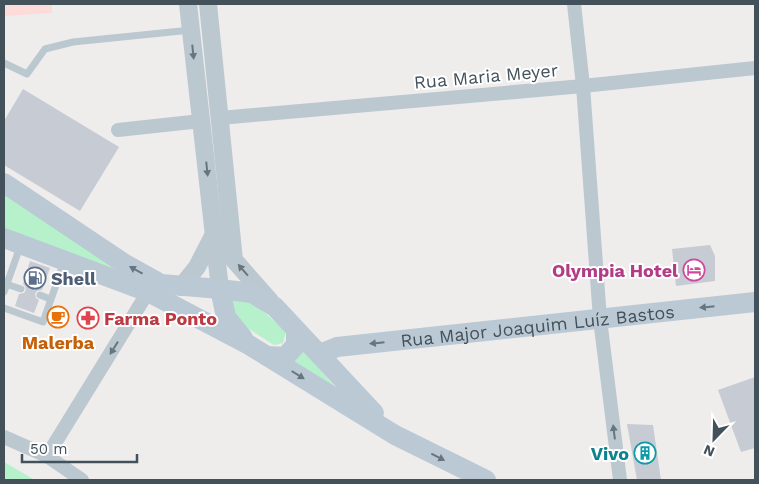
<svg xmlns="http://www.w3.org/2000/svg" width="759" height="484" font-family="'Work Sans',sans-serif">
  <rect width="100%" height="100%" fill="#efecec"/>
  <polygon fill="#fcdbd9" points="4,4 52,4 52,13 4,16"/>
  <g fill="#b6f1cb">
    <polygon points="4,193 134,279 4,231"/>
    <polygon points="228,300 251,300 286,332 283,343 274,345 235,320"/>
    <polygon points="303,350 343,396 290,363"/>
    <polygon points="4,462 35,480 4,480"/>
  </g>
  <g fill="#c7cbd3">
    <polygon points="23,89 119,147 80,211 4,165 4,121"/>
    <polygon points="710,245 715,256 715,281 676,286 672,249"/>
    <polygon points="30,261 50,268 42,290 37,291 35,294 36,298 39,300 34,313 15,306 19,294 24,293 26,290 25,286 23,284"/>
    <polygon points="755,377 755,448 741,452 718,390"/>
    <polygon points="627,424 653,425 661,480 637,480"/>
  </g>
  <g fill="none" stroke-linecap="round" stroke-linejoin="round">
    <g stroke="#bbc8d0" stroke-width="7">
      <polyline points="4,63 27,74 45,49 73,42 191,30"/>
      <polyline points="6,284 21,289"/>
      <polyline points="4,292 20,247"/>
      <polyline points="40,295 50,299"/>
      <polyline points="4,308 43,322 64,262"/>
    </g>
    <g stroke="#bbc8d0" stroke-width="14">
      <polyline points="574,4 583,86 600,319 620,480"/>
      <polyline points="220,118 583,86 755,68"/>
      <polyline points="118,130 201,121"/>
      <polyline points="4,437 47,456 82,480"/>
      <polyline points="47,456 148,292"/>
    </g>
    <g stroke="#bbc8d0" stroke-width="18">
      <polyline points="188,4 220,289"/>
      <polyline points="208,4 234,260 270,301"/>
      <polyline points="181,287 197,267 214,234"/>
    </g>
    <g stroke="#bbc9d5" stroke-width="20">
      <polyline points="4,183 125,264 161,284 220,289 252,293 275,307 374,413"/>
      <polyline points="4,238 148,292 249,345 395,435 486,480"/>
      <polyline points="220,289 226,317 243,338"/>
      <path id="s1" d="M320 354 337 347 755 302"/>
      <polyline points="267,356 285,357 296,345 296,331"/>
    </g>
  </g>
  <defs><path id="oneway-solid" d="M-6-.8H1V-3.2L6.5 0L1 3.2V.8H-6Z" transform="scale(1.25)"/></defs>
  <g fill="#67757e">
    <use href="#oneway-solid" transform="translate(193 52) rotate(84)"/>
    <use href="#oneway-solid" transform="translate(207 169) rotate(84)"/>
    <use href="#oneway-solid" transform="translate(243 270) rotate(-131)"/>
    <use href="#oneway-solid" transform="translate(114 348) rotate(122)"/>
    <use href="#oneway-solid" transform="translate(614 432) rotate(-97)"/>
  </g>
  <g fill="#677580">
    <use href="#oneway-solid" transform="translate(136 270) rotate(-151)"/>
    <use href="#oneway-solid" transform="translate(707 307) rotate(174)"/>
    <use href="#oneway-solid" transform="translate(377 343) rotate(174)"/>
    <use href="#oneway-solid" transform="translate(298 375) rotate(32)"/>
    <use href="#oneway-solid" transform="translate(438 457) rotate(27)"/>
  </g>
  <defs>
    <g id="hotel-ring" transform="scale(1.125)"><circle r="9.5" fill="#fff" stroke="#d1479c" stroke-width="1.5"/><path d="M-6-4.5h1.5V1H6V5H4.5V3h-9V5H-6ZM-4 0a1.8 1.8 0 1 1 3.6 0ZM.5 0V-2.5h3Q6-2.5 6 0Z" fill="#d1479c"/></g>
    <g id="fuel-ring" transform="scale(1.125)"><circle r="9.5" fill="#fff" stroke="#5c6f8a" stroke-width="1.5"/><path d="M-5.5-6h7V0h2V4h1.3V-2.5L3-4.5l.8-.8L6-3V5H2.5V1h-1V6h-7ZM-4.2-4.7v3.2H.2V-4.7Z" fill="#5c6f8a"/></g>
    <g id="cafe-ring" transform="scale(1.125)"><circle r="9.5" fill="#fff" stroke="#e8710a" stroke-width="1.5"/><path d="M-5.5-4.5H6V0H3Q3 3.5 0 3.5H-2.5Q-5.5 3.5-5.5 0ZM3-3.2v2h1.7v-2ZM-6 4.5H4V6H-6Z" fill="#e8710a"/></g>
    <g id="pharmacy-ring" transform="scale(1.125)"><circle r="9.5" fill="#fff" stroke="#e0444e" stroke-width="1.5"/><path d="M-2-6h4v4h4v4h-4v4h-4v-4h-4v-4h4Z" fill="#e0444e"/></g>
    <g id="building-ring" transform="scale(1.125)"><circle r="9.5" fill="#fff" stroke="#0f9aa8" stroke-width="1.5"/><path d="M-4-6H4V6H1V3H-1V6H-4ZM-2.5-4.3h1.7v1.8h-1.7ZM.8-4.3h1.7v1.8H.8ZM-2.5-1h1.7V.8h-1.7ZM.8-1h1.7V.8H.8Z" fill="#0f9aa8"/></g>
  </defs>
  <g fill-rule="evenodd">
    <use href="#hotel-ring" x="694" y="270"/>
    <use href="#fuel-ring" x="35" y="278"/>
    <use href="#cafe-ring" x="58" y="317"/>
    <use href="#pharmacy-ring" x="88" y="318"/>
    <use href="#building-ring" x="645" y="453"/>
  </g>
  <g text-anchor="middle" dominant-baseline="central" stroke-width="4" stroke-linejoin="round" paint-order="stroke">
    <g font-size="18" fill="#43515b" stroke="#fff">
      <text transform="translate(486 76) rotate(-5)">Rua Maria Meyer</text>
      <text stroke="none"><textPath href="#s1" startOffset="220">Rua Major Joaquim Luíz Bastos</textPath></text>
    </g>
    <g font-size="18" font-weight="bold" fill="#b23c85" stroke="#fff" text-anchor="end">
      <text x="678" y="270">Olympia Hotel</text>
    </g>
    <g font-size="18" font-weight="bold" fill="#4e5e75" stroke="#fff" text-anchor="start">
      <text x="51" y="278">Shell</text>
    </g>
    <g font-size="18" font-weight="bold" fill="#be3a42" stroke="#fff" text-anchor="start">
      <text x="104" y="318">Farma Ponto</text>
    </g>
    <g font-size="18" font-weight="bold" fill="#c56008" stroke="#fff">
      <text x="58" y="342">Malerba</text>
    </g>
    <g font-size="18" font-weight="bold" fill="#0d838f" stroke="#fff" text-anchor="end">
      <text x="629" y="453">Vivo</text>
    </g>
  </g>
  <rect width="759" height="484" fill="none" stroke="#43515b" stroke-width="10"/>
  <g transform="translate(714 439) rotate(203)" stroke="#ffffff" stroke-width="4" paint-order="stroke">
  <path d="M0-4L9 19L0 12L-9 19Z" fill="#43515b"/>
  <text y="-8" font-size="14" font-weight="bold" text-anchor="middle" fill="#43515b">N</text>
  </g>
  <path d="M22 454v8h115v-8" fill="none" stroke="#43515b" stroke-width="2.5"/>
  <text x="30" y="454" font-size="15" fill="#43515b" stroke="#ffffff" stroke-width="4" paint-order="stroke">50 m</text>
</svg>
